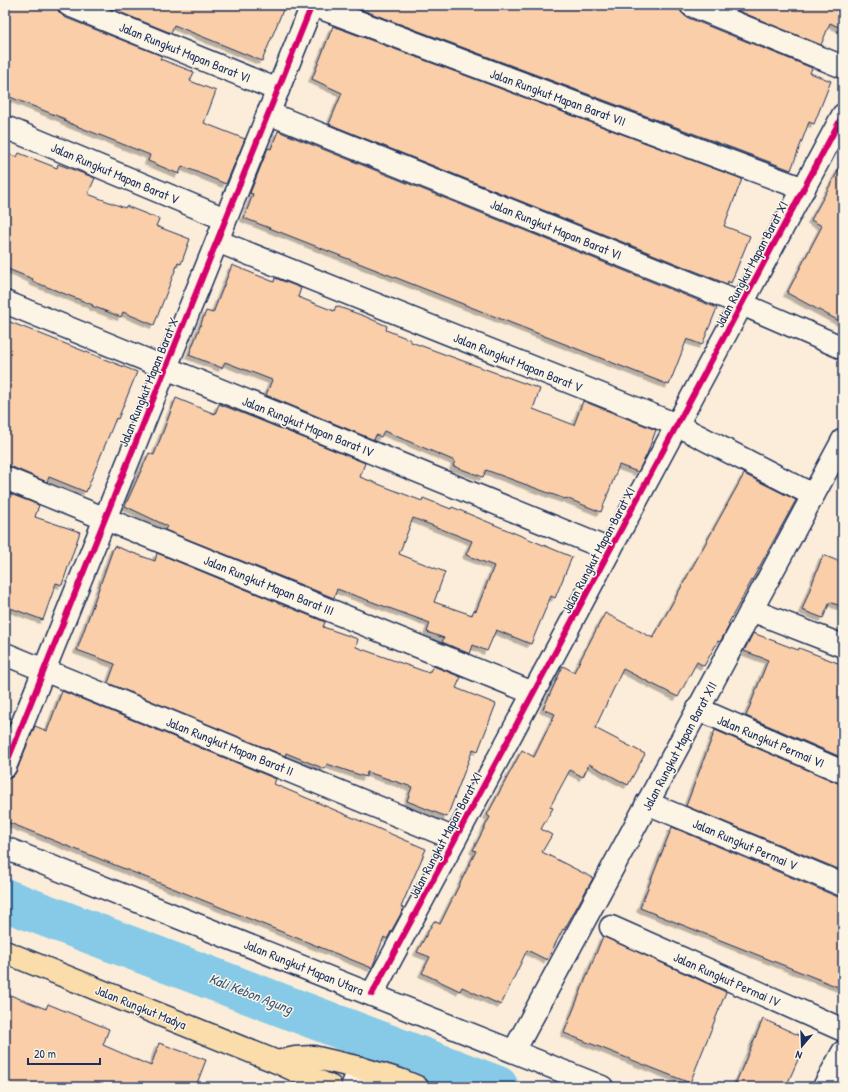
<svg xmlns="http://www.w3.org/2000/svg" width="848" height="1092" font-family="'Patrick Hand',sans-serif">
  <defs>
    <filter id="shadow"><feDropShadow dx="-3.5" dy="3.5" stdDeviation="0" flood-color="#0004"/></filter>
  </defs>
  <rect width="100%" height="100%" fill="#fbedd9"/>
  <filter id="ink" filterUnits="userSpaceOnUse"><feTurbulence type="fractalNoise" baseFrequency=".025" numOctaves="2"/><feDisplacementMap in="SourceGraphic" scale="8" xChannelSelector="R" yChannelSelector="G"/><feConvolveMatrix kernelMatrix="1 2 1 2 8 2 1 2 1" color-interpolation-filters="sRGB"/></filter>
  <g filter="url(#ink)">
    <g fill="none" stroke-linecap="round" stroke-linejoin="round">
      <polyline stroke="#86cae7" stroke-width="43" points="5,900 497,1087"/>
    </g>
    <g fill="#f9cea8" stroke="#1b2f5e" fill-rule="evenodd" filter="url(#shadow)">
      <polygon points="5,5 57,5 59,12 64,17 162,56 160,59 194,72 190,81 216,91 204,123 245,139 226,184 182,166 179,174 148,161 150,155 64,121 65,119 5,95"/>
      <polygon points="102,5 285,5 262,61 174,25 171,33"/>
      <polygon points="349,5 679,5 681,12 686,17 812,68 810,73 831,81 814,124 809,122 791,170"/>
      <polygon points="724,5 843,5 843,29 830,23 821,45"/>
      <polygon points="333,26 742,179 724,226 750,236 731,283 728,281 727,284 329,124 342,93 312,79"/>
      <polygon points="278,131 717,308 702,345 687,339 669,385 244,218 253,194 250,193 268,148 271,149"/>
      <polygon points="5,153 17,157 19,153 57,168 58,164 95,178 88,194 125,208 126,206 159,219 156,226 190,239 181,264 178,263 154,325 123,312 121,317 92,306 93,305 32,281 33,279 5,268"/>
      <polygon points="843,162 843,323 787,293 822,226 811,220"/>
      <polygon points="232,265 274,282 275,278 301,288 298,297 334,311 336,306 364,316 387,326 386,330 411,340 411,342 540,389 533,409 574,425 583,401 656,430 647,454 638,472 619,465 601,512 566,498 565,499 486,470 483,477 453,466 455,461 384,431 381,437 376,435 374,440 266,395 272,380 225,362 222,368 189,355 206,311 213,313"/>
      <polygon points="5,320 137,372 118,419 116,418 86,492 49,477 47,482 10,466 5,466"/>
      <path d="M176 398 215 414 219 404 257 419 365 463 360 477 422 501 423 498 451 509 452 507 572 557 555 598 551 596 531 644 496 630 487 651 473 645 470 654 442 642 444 638 427 632 430 623 337 589 334 598 165 530 167 526 125 506 149 453 154 455ZM413 518 472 541 466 555 494 566 476 611 474 610 472 615 434 602 445 572 399 554Z"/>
      <polygon points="744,474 796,500 728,624 730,624 720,642 718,641 704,666 697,662 678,697 623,669 595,728 645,754 628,785 589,764 583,777 570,770 550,807 553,808 541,829 552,835 542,852 593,878 564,930 563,929 547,960 527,950 501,1005 462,987 460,991 422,973 430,957 417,952 434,921 440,924 476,851 473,850 490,817 487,815 522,750 534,757 555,714 543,709 563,666 574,672 605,613 653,638"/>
      <polygon points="5,492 39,505 35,517 80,532 62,585 56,583 43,620 5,606"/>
      <polygon points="114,546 155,561 157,553 325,622 323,627 358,639 356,647 429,673 433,666 461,677 456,688 496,704 478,751 473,749 447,817 407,801 412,787 367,772 366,777 327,764 325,769 286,753 285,756 108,683 115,664 77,650"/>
      <polygon points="823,555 843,563 843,607 830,602 823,618 802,610"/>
      <polygon points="753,633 798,650 799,648 843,665 843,758 746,716 768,660 744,651"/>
      <polygon points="62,691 276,779 274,784 426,849 401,907 404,908 387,939 384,937 372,968 5,821 5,779 12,777 16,772 35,726 47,731"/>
      <polygon points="5,716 11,718 5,734"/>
      <polygon points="715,730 838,783 843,784 843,871 686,806"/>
      <polygon points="672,827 838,897 843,897 843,989 640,908"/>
      <polygon points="603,936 726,992 690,1083 564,1033"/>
      <polygon points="5,993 46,1009 48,1004 109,1029 103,1045 151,1066 159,1043 206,1060 196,1086 198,1087 5,1087"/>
      <polygon points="763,1019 807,1039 786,1087 734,1087"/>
    </g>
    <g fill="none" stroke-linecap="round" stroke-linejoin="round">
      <g stroke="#1b2f5e" stroke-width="25">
        <g id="minor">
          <polyline points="69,5 278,90"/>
          <polyline points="313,5 804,189"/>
          <polyline points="691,5 843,67"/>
          <polyline points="268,113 742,304 843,348"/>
          <polyline points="5,127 225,219"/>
          <polyline points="217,241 677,425 813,495"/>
          <polyline points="5,302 610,550"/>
          <polyline points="5,478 533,693"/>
          <polyline points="751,610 843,646"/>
          <polyline points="5,654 455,839"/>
          <polyline points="698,709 843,772"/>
          <polyline points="5,767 312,5"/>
          <polyline points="647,803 843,885"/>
          <polyline points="5,848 602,1087"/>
          <polyline points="611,927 843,1030"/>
          <polyline points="372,994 843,115"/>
          <polyline points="514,1051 843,440"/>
          <polyline points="352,1087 360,1068"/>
          <polyline points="824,1087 843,1052"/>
        </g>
      </g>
      <g stroke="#1b2f5e" stroke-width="25">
        <g id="major">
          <polyline points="5,952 277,1062 331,1087"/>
          <polyline points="277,1062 295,1058 313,1057 360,1068 400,1080 417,1087"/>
        </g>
      </g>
      <use href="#minor" stroke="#fcf5e5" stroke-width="22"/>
      <use href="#major" stroke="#faddab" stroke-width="22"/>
      <g stroke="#fcf5e5" stroke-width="8">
        <g id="cycleway">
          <polyline points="5,767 312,5"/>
          <polyline points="372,994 843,115"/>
        </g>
      </g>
      <use href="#cycleway" stroke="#d6006c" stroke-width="6"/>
    </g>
  </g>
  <g text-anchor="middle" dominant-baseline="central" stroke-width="3" stroke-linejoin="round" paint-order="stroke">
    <g font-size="13" fill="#1b2f5e" stroke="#fcf5e5">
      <text transform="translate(185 52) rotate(22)">Jalan Rungkut Mapan Barat VI</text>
      <text transform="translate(558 97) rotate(20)">Jalan Rungkut Mapan Barat VII</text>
      <text transform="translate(115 173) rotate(23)">Jalan Rungkut Mapan Barat V</text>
      <text transform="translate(556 229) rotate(22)">Jalan Rungkut Mapan Barat VI</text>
      <text transform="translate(751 264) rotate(-62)">Jalan Rungkut Mapan Barat XI</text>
      <text transform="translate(518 362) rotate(22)">Jalan Rungkut Mapan Barat V</text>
      <text transform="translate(148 382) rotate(-68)">Jalan Rungkut Mapan Barat X</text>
      <text transform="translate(308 426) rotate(22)">Jalan Rungkut Mapan Barat IV</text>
      <text transform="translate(598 550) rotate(-62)">Jalan Rungkut Mapan Barat XI</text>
      <text transform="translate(269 585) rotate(22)">Jalan Rungkut Mapan Barat III</text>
      <text transform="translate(771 741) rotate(23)">Jalan Rungkut Permai VI</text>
      <text transform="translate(230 746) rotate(22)">Jalan Rungkut Mapan Barat II</text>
      <text transform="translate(679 746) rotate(-62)">Jalan Rungkut Mapan Barat XII</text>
      <text transform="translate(445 835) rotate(-62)">Jalan Rungkut Mapan Barat XI</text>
      <text transform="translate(745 844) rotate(23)">Jalan Rungkut Permai V</text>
      <text transform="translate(304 967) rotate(22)">Jalan Rungkut Mapan Utara</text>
      <text transform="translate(727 979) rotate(24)">Jalan Rungkut Permai IV</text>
      <text transform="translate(141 1007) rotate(22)">Jalan Rungkut Madya</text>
    </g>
    <g font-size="14" font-style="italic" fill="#365680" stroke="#fcf5e5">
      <text transform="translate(251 993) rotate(21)">Kali Kebon Agung</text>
    </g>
  </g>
  <rect width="848" height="1092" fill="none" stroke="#fcf5e5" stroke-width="20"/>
  <rect x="10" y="10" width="828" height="1072" fill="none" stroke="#1b2f5e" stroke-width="1.5" filter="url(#ink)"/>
  <g transform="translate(802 1046) rotate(199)" stroke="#fcf5e5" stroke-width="3" paint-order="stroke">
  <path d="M0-3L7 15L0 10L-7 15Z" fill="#1b2f5e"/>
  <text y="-6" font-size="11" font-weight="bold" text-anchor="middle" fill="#1b2f5e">N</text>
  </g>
  <path d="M28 1058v6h72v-6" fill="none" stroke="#1b2f5e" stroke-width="2"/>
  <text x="34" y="1058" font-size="12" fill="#1b2f5e" stroke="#fcf5e5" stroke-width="3" paint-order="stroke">20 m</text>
</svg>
